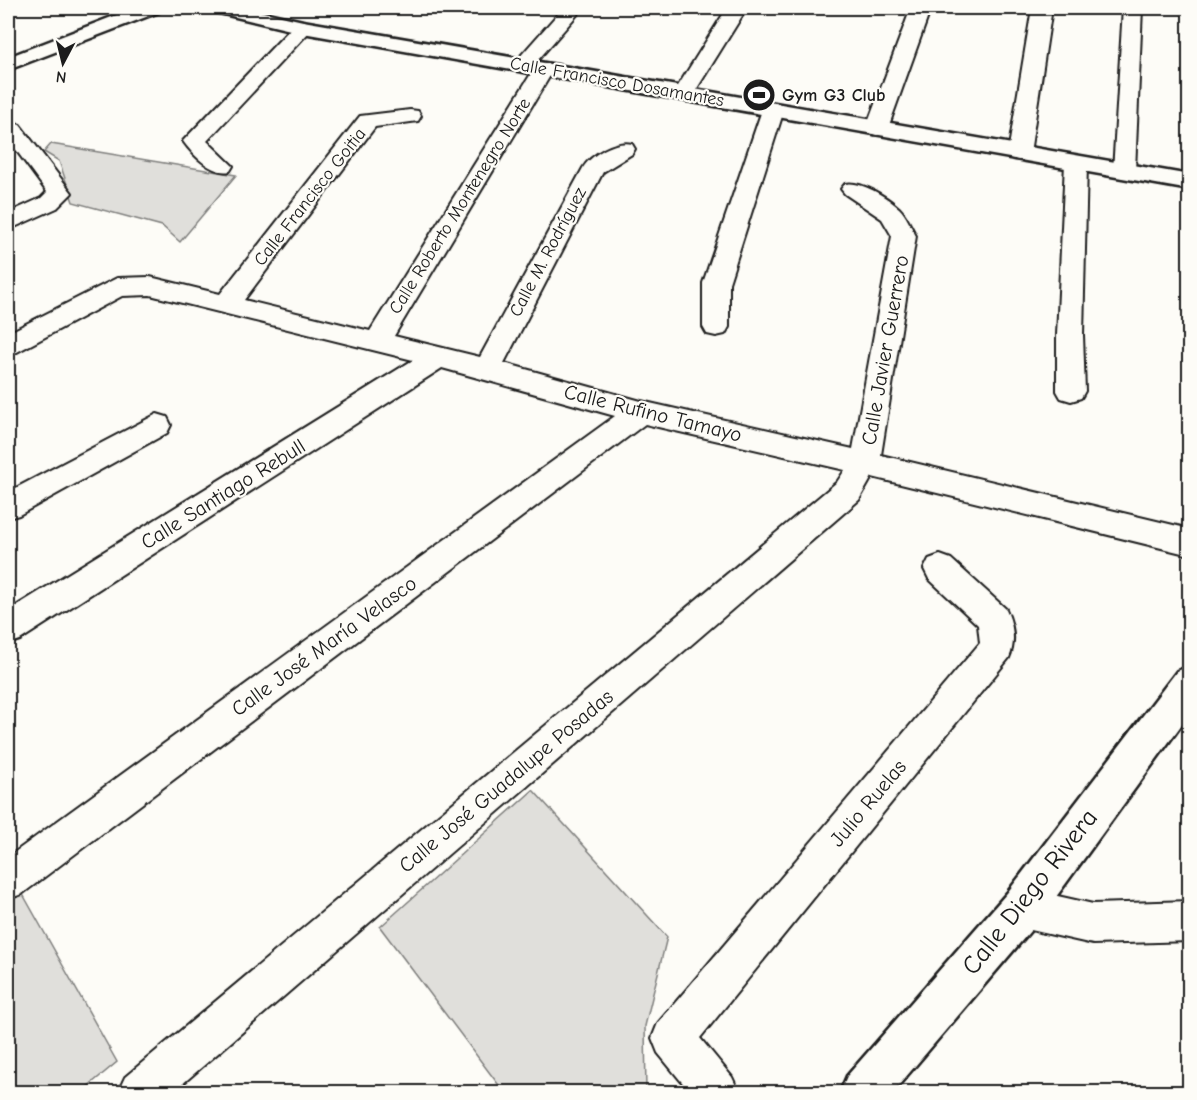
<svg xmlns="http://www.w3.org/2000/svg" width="1197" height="1100" font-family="'Comic Neue',sans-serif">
  <rect width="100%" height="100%" fill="#fdfcf7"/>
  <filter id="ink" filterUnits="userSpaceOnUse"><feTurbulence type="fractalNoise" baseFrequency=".0167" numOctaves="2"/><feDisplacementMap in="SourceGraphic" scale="12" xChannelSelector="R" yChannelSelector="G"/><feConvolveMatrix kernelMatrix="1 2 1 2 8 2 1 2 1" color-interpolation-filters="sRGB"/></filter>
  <g filter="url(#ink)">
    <g fill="#e0dfdb" stroke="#7e7e7c" stroke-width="1.5">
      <polygon points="51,144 236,175 180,242 162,226 73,202 59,161 44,152"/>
      <polygon points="533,790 667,937 645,1026 646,1092 504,1092 380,927"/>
      <polygon points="20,889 117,1062 81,1092 8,1092 8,898"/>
    </g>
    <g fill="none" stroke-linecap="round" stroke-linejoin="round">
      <g stroke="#1c1c1c" stroke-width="4">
        <g id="street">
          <polygon points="563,8 583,8 531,68 517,68 514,64 517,60"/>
          <polygon points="727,8 747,8 691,98 684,100 677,98 673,94"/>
          <polygon points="911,8 931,8 888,128 885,133 877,135 869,133 866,128"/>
          <polygon points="1032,8 1052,8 1030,153 1027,158 1019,160 1011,158 1008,153"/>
          <polygon points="1123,8 1142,8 1135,171 1132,176 1124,178 1116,176 1113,171"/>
          <path d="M303 21 310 23 313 27 310 31 207 141 233 166 230 171C212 175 193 155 183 141L296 23Z"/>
          <path d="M544 63 551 65 554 69 394 336 480 357 583 168C591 155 616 140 632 144L635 149 632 154 603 172 504 363 641 401 853 449 892 236 882 219 845 194 841 189 845 184C860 180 887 197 899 208 906 215 911 227 916 236L881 455 1190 529V555L872 477 859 500 173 1092H118L125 1077 837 482 845 470 645 424 22 894 8 899V857L615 416 442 368 20 640 8 644V611L413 360 150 295 122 296 17 352 8 355V333L117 278 150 277 220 294 360 116 410 110 418 111 421 116 418 121 375 127 244 300 370 331 534 69 537 65Z"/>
          <polygon points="773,104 781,105 784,110 729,283 729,327 725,334 716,336 707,334 703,327 703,283 762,110 765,105"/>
          <polygon points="8,121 20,125 72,193 57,208 8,230 8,213 41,198 47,192 8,139"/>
          <polygon points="1076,156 1084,158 1087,163 1083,335 1085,391 1081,398 1071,401 1061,398 1057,391 1057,335 1065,163 1068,158"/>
          <polygon points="157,414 167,417 171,425 167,433 19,515 8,518 8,492"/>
          <path d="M940 555 951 559 1006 609C1013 624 1016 642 1009 658L700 1038 732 1077 739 1092H690L658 1053 652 1038 658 1023 980 643 978 625 929 579 924 569 929 559Z"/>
          <polygon points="1022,888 1093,904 1190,901 1190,941 1093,944 1022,928 1008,922 1002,908 1008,894"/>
        </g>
      </g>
      <g stroke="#1c1c1c" stroke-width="5">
        <g id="secondary">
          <polygon points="135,8 162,8 159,12 8,70 8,57"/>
          <polygon points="212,8 246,8 303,21 1190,175 1190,190 303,33 215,12"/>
          <polygon points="1190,666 1190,713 1037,923 893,1092 840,1092 847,1076 1007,893 1177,671"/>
        </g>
      </g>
      <use href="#street" fill="#fdfcf7" fill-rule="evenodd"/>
      <use href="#secondary" fill="#fdfcf7" fill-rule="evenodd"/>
    </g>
  </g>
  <defs>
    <g id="stadium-disc" transform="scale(1.725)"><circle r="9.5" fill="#1c1c1c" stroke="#fdfcf7"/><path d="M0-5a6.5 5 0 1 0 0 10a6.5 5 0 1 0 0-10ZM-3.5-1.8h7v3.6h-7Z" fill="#fff"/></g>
  </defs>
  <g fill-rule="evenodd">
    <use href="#stadium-disc" x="759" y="95"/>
  </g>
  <g text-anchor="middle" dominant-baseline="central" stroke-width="4.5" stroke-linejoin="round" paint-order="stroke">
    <g font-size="18" fill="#1c1c1c" stroke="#fdfcf7">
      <text transform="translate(617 82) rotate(10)">Calle Francisco Dosamantes</text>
      <text transform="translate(310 197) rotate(-52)">Calle Francisco Goitia</text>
      <text transform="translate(460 206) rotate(-58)">Calle Roberto Montenegro Norte</text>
      <text transform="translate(548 252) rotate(-62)">Calle M. Rodríguez</text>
    </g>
    <g font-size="18" font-weight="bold" fill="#1c1c1c" stroke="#fdfcf7" text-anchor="start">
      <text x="782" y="95">Gym G3 Club</text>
    </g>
    <g font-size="21" fill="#1c1c1c" stroke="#fdfcf7">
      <text transform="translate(885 350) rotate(-80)">Calle Javier Guerrero</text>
      <text transform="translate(653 413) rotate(14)">Calle Rufino Tamayo</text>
      <text transform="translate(223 494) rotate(-32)">Calle Santiago Rebull</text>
      <text transform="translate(324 646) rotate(-36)">Calle José María Velasco</text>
      <text transform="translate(506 781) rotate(-40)">Calle José Guadalupe Posadas</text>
      <text transform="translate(868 803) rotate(-50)">Julio Ruelas</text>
    </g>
    <g font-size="26" fill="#1c1c1c" stroke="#fdfcf7">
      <text transform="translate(1030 892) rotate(-52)">Calle Diego Rivera</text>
    </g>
  </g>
  <rect width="1197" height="1100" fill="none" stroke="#fdfcf7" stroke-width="30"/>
  <rect x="15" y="15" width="1167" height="1070" fill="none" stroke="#1c1c1c" stroke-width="2" filter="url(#ink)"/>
  <g transform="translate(63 63) rotate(187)" stroke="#fdfcf7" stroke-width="4.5" paint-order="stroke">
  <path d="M0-4.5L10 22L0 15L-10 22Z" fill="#1c1c1c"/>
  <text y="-9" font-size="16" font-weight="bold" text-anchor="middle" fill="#1c1c1c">N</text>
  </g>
</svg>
